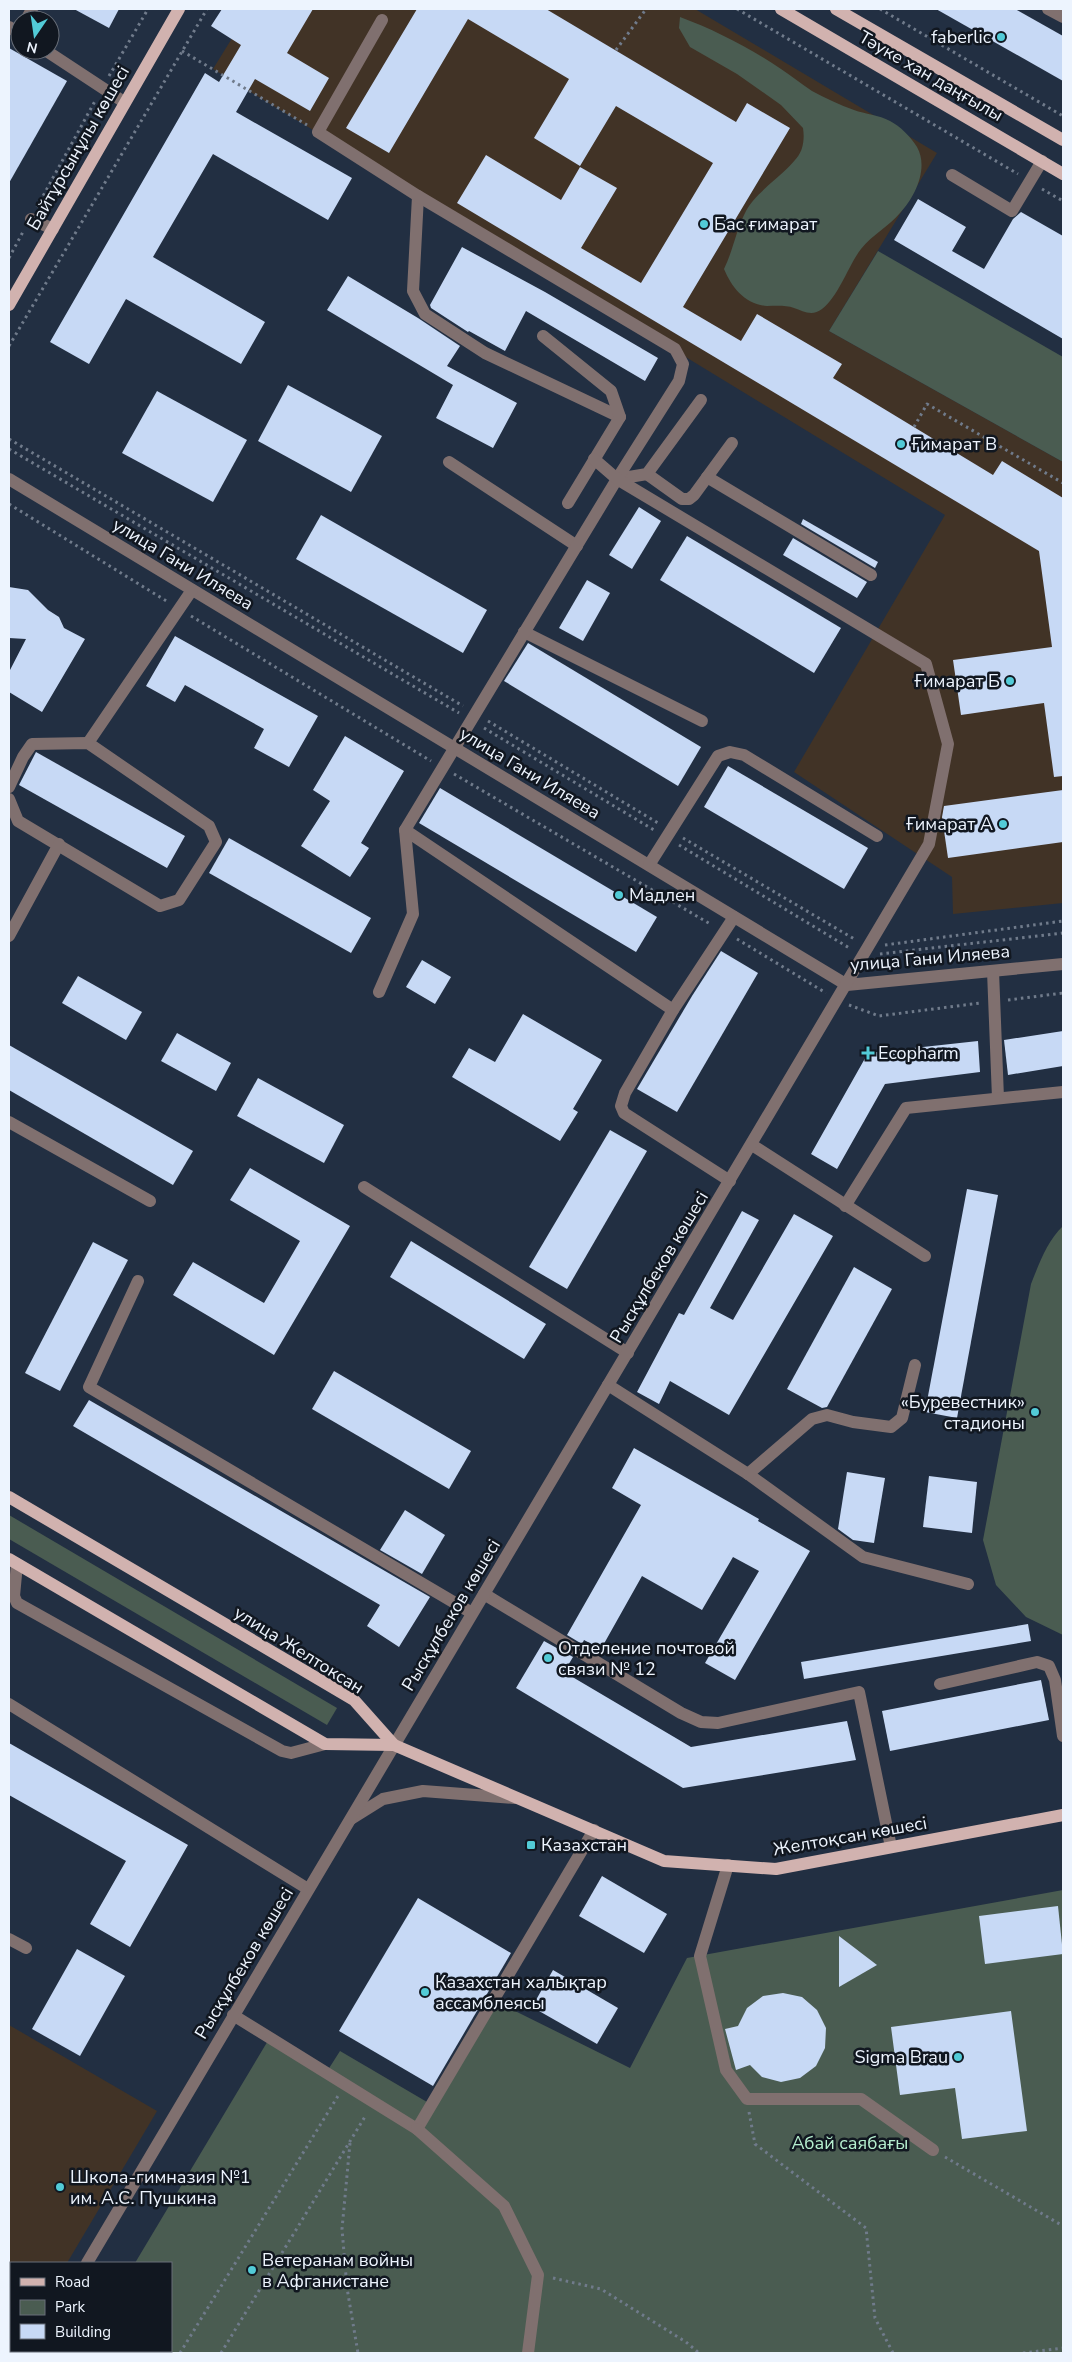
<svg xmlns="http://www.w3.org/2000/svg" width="1072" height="2362" font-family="'Nunito Sans',sans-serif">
  <rect width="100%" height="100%" fill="#222f42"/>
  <g fill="#413326">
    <polygon points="250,9 695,9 937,153 829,331 1063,462 1063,903 953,914 952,877 794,772 945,515 213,69"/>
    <polygon points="9,2025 157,2111 67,2263 11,2263 11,2351 14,2351 13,2353 9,2353"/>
  </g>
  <g fill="#4a5c51">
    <path d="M680 17C715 30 750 48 781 69 792 76 801 84 812 91 825 98 840 105 854 110 865 114 879 115 890 121 900 126 911 137 917 147 929 168 915 197 900 213 889 226 872 235 861 249 848 266 839 296 822 309 812 317 803 311 794 308 786 305 775 306 767 306 745 304 732 288 724 269 733 251 736 230 746 211 757 189 797 167 802 148 804 141 804 135 803 128L781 105 737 74 690 47 679 28Z"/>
    <polygon points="878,251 1063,357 1063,462 829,331"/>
    <path d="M1063 1226V1635L1026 1617 996 1585 983 1540 1031 1284C1039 1264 1047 1241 1063 1226Z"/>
    <polygon points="9,1515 337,1708 327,1725 9,1539"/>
    <polygon points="1063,1890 1063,2353 81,2353 82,2351 171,2351 171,2263 135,2263 269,2039 326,2073 340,2051 427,2102 499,2003 630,2068 687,1958"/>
  </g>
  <g fill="#c7d9f5">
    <polygon points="74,9 119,9 109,28"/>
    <polygon points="222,9 313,9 287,53 329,78 310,111 255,79 236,112 352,178 328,220 213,154 153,257 265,322 241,364 126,299 89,364 50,342 205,73 219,82 241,45 211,26"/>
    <polygon points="417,9 546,9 736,122 747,103 790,128 683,307 741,341 757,314 842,364 833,378 993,475 1002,461 1063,498 1063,776 1054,777 1044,703 961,715 953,660 1052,647 1039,551 457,203 486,155 561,200 580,167 617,188 581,248 641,283 713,163 616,106 580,166 534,138 569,79 468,19 389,153 346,128"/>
    <polygon points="936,9 1015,9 1063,36 1063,81"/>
    <polygon points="9,48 67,81 9,183"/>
    <polygon points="918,199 966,227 952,251 984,269 1013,219 1021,212 1063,236 1063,339 894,240"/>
    <polygon points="462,247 545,292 658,358 645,381 526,311 505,351 469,331 468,332 431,308 430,305"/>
    <polygon points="348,276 418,318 460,346 447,366 517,403 493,448 436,418 453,385 327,310"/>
    <polygon points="288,385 382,436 351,492 258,441"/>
    <polygon points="157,391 247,440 213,502 122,453"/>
    <polygon points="639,507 661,521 632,569 609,555"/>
    <polygon points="321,515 487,610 463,653 296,559"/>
    <polygon points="803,519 878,562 875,568 801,524"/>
    <polygon points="687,536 841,628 814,673 660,580"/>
    <polygon points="793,538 867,582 857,598 783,555"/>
    <polygon points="587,580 610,593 583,641 559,628"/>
    <polygon points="9,587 28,590 48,610 59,617 64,628 85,639 42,712 9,692 9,672 26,639 9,638"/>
    <polygon points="175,636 318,716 289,767 254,748 264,729 185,685 175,702 146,686"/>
    <polygon points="528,643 701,747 678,786 504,681"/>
    <polygon points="345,736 404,771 361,843 369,848 350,877 301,846 330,801 313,790"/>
    <polygon points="36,752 185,836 167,868 19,785"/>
    <polygon points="728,766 868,848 844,889 704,807"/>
    <polygon points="440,788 657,917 636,952 419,823"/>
    <polygon points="1063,790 1063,842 948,858 942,817 944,806"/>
    <polygon points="229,838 371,918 351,953 209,873"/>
    <polygon points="721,951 758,973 677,1112 637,1089 692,996"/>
    <polygon points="422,960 451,977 435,1004 406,987"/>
    <polygon points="78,976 142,1012 126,1040 62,1003"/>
    <polygon points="523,1014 602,1060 573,1109 578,1112 560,1141 452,1077 469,1048 495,1062"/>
    <polygon points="1063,1031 1063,1066 1008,1075 1004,1040"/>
    <polygon points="177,1033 231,1063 216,1091 161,1061"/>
    <polygon points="978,1041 980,1072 885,1084 837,1169 811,1154 868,1053"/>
    <polygon points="9,1045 193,1151 173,1185 9,1090"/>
    <polygon points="258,1078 344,1125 324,1163 237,1116"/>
    <polygon points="610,1130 647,1151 567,1289 529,1267"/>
    <polygon points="250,1168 350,1226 274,1355 173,1295 193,1262 264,1303 300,1241 230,1200"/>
    <polygon points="967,1189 998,1195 957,1418 925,1412"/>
    <polygon points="742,1211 759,1220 710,1308 733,1320 794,1214 833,1236 729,1415 670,1381 659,1404 637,1392 679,1313 684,1315"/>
    <polygon points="411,1241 546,1324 524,1359 390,1277"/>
    <polygon points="93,1242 128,1260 60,1391 25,1373"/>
    <polygon points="854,1267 892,1289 827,1407 822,1408 787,1389"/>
    <polygon points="334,1371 471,1451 449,1489 312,1409"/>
    <polygon points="89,1400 430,1597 399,1647 367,1626 380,1605 73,1426"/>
    <polygon points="634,1448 759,1519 758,1521 810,1551 735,1680 705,1663 759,1571 733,1557 702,1610 642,1576 601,1649 584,1640 582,1644 567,1635 641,1505 612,1488"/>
    <polygon points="847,1472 885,1478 874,1543 853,1540 838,1529"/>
    <polygon points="929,1476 977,1482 972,1533 923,1527"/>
    <polygon points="405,1510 445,1535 422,1574 380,1550"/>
    <polygon points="1028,1624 1031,1641 804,1679 801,1662"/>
    <polygon points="544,1641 573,1657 564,1672 691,1747 847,1721 856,1760 683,1788 516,1688"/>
    <polygon points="1041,1680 1049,1720 890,1751 882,1711"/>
    <polygon points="9,1743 188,1845 130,1947 90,1924 126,1861 9,1795"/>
    <polygon points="602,1876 667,1914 644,1953 579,1916"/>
    <polygon points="418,1898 511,1953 433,2086 339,2031"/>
    <polygon points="1058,1906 1063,1954 985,1964 979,1916"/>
    <polygon points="839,1936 877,1965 839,1987"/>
    <polygon points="77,1949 125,1976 80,2056 32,2029"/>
    <polygon points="553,1970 618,2008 597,2044 532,2007"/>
    <polygon points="783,1993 802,1997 817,2010 826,2028 825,2048 816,2066 800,2078 781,2082 762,2077 750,2065 736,2070 725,2029 738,2026 747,2008 763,1996"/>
    <polygon points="1011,2011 1027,2131 962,2139 955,2088 900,2095 891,2027"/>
  </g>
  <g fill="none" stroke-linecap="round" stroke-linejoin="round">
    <g stroke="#707b8b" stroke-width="3" stroke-dasharray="2.5 4" stroke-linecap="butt">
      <polyline points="737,9 1018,174"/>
      <polyline points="880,9 1063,116"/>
      <polyline points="616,50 646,9"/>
      <polyline points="182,51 307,125"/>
      <polyline points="109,76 148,9"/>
      <polyline points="1042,189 1063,201"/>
      <polyline points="37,207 95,101"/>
      <polyline points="9,258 24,230"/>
      <polyline points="9,346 207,9"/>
      <polyline points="914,427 927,404 1063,483"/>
      <polyline points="9,439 463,706"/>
      <polyline points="9,449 459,713"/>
      <polyline points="9,504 168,602"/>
      <polyline points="191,616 431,761"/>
      <polyline points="488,721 658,823"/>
      <polyline points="484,728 654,830"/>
      <polyline points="454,774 712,925"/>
      <polyline points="683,838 856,940"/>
      <polyline points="679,845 851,949"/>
      <polyline points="737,939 826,993"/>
      <polyline points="885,945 1063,921"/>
      <polyline points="880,954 1063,933"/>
      <polyline points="1008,1000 1063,993"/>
      <polyline points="849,1005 879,1016 980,1003"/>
      <polyline points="749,2112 755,2144 866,2228 875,2318 893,2353"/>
      <polyline points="350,2143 342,2229 347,2288 358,2353"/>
      <polyline points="945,2157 1063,2226"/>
      <polyline points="553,2278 601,2289 686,2342 699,2353"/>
      <polyline points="180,2353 338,2096"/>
      <polyline points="221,2353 366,2115"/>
      <polyline points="1023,2353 1063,2348"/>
    </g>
    <g stroke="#80706f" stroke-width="12">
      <polyline points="1048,9 1063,17"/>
      <polyline points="26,20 32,9"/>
      <polyline points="9,27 19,33"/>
      <polyline points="45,50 124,102"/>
      <polyline points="952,175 1012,211 1042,161"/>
      <polyline points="418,196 413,291 425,314 485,353 620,417"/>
      <polyline points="31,219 53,229"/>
      <polyline points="543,336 611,391 620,417 568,503"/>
      <polyline points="449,462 577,546"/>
      <polyline points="647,474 682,499 689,499 694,495 732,443"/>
      <polyline points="707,477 871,575"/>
      <polyline points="9,479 847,985 1063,964"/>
      <polyline points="617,479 647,474 701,400"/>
      <polyline points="524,632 702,721"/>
      <polyline points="88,743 192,590"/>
      <polyline points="9,787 23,757 32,744 88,743 209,826 216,842 179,900 160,906 18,821 9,799"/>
      <polyline points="405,830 673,1010 625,1093 621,1106 624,1113 730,1181"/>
      <polyline points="649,865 718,756 730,752 744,755 877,836"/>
      <polyline points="9,936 59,844"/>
      <polyline points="993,971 998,1098"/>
      <polyline points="379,992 413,914 405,830 617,479 679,381 683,364 675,349 418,196 318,132 382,20"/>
      <polyline points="673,1010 734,917"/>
      <polyline points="9,1122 150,1201"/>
      <polyline points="752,1145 925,1256"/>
      <polyline points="364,1187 628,1353"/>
      <polyline points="845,1206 906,1108 1063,1092"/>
      <polyline points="138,1281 89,1387 472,1613"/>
      <polyline points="608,1385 748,1474 863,1557 968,1584"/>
      <polyline points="748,1474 812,1419 827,1415 853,1422 891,1427 902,1418 915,1365"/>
      <polyline points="17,1564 14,1596 17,1603 282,1751 291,1753 325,1744"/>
      <polyline points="484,1594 681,1713 701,1722 718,1723 859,1692 891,1847"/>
      <polyline points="940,1684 1037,1662 1049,1666 1055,1680 1063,1736"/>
      <polyline points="9,1704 308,1889"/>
      <polyline points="351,1819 383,1799 423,1791 515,1798"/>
      <polyline points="728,1865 700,1956 726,2070 747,2099 861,2099 933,2150"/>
      <polyline points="9,1939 26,1948"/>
      <polyline points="233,2015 417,2129 594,1830"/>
      <polyline points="417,2129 504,2206 538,2275 528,2353"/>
      <polyline points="87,2263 929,844 948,744 926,664 617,479 594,459"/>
      <polyline points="35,2353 36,2351"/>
    </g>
    <g stroke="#d1b2af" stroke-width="12">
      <polyline points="781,9 1063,174"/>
      <polyline points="836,9 1063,140"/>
      <polyline points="9,305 179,9"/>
      <polyline points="9,1497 354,1700 394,1745"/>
      <polyline points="9,1559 325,1744 394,1745 664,1861 776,1869 1063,1815"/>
    </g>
  </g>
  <g fill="#52cbd7" stroke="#111720" stroke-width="2">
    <circle cx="1001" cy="37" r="5"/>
    <circle cx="704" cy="224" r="5"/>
    <circle cx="901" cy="444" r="5"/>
    <circle cx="1010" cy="681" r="5"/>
    <circle cx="1003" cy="824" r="5"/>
    <circle cx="619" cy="895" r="5"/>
    <path d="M865.5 1045.5h5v5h5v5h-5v5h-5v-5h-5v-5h5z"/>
    <circle cx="1035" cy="1412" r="5"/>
    <circle cx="548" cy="1658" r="5"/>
    <rect x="526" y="1840" width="10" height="10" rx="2.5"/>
    <circle cx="425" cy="1992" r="5"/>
    <circle cx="958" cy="2057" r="5"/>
    <circle cx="60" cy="2187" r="5"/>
    <circle cx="252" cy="2270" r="5"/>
  </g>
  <g text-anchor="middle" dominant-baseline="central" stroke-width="5" stroke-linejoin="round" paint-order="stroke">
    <g font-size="18" fill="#edf4fe" stroke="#111720" text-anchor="start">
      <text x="991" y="37" text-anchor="end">faberlic</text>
      <text x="714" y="224">Бас ғимарат</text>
      <text x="911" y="444">Ғимарат В</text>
      <text x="1000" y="681" text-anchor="end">Ғимарат Б</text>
      <text x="993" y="824" text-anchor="end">Ғимарат А</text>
      <text x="629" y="895">Мадлен</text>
      <text x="878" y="1053">Ecopharm</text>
      <text x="1025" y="1402" text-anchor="end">«Буревестник»<tspan x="1025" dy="21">стадионы</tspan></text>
      <text x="558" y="1648">Отделение почтовой<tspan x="558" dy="21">связи № 12</tspan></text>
      <text x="541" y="1845">Казахстан</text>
      <text x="435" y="1982">Казахстан халықтар<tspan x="435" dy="21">ассамблеясы</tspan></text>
      <text x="948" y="2057" text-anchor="end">Sigma Brau</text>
      <text x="70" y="2177">Школа-гимназия №1<tspan x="70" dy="21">им. А.С. Пушкина</tspan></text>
      <text x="262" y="2260">Ветеранам войны<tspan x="262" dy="21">в Афганистане</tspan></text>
    </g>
    <g font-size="18" fill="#edf4fe" stroke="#111720">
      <text transform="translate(931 76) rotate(30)">Тәуке хан даңғылы</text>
      <text transform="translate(78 148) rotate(-60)">Байтұрсынұлы көшесі</text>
      <text transform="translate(183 564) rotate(31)">улица Гани Иляева</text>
      <text transform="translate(530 773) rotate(31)">улица Гани Иляева</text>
      <text transform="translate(930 958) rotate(-5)">улица Гани Иляева</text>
      <text transform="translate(659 1267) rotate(-59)">Рысқұлбеков көшесі</text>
      <text transform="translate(451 1615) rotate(-59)">Рысқұлбеков көшесі</text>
      <text transform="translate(299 1650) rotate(32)">улица Желтоксан</text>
      <text transform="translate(850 1836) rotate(-10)">Желтоқсан көшесі</text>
      <text transform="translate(244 1963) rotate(-59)">Рысқұлбеков көшесі</text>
    </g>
    <g font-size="18" fill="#b6efcf" stroke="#111720">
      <text x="850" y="2143">Абай саябағы</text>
    </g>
  </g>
  <rect width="1072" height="2362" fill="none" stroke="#edf4fe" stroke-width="20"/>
  <rect x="10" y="2262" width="162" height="90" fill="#111720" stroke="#696f79"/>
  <rect x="20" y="2278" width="25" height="8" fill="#d1b2af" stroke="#696f79"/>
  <text x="55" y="2287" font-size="15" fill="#edf4fe">Road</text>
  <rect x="20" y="2300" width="25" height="15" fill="#4a5c51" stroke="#696f79"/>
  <text x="55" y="2312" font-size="15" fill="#edf4fe">Park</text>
  <rect x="20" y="2324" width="25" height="15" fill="#c7d9f5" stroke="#696f79"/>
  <text x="55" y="2337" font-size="15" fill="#edf4fe">Building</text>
  <g transform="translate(35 35) rotate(193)"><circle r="24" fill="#111720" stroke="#696f79"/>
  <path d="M0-4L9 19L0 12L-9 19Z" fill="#52cbd7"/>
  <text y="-8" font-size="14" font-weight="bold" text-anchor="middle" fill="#edf4fe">N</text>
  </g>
</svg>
